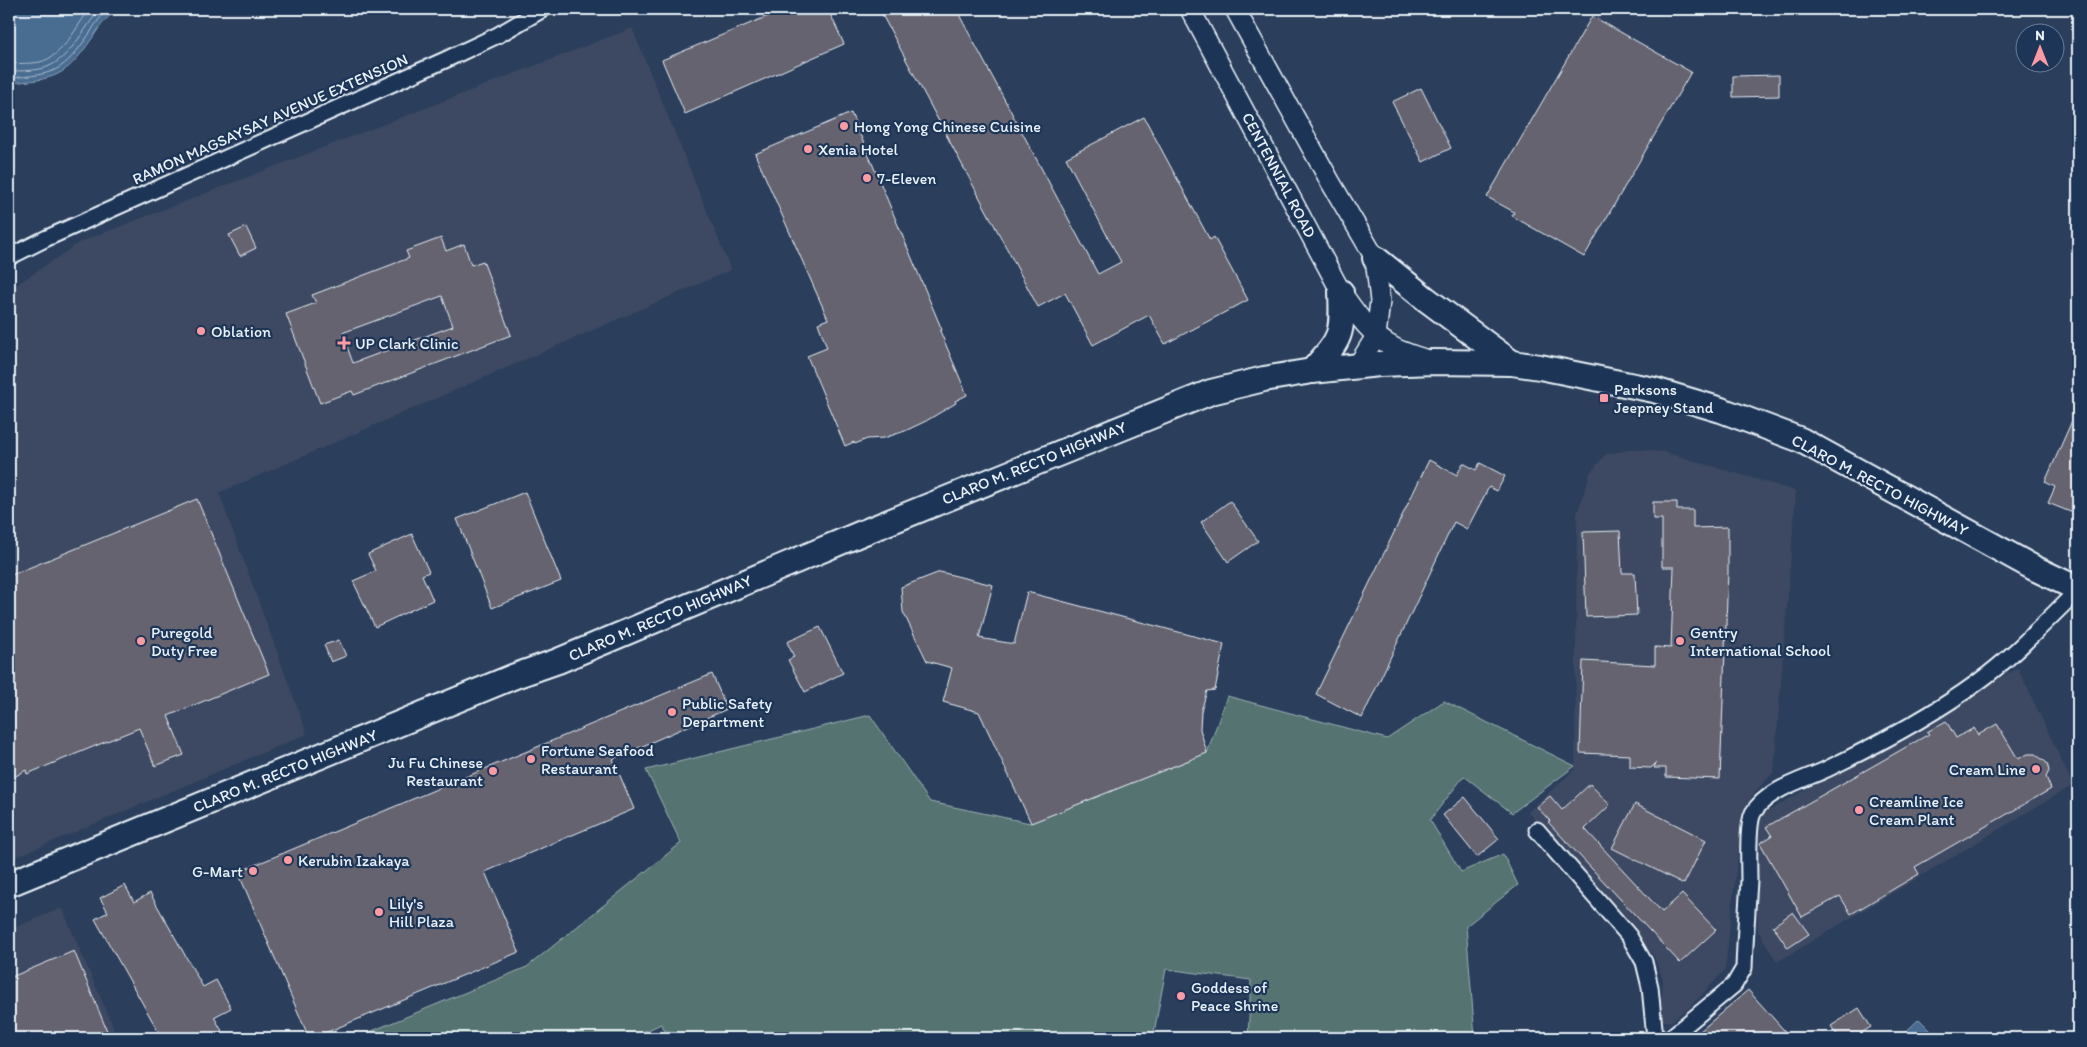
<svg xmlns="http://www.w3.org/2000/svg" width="2087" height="1047" font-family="Itim,sans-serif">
  <rect width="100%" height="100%" fill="#2b3e5c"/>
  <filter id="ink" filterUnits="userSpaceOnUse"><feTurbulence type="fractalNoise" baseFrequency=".02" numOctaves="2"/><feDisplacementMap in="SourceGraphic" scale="10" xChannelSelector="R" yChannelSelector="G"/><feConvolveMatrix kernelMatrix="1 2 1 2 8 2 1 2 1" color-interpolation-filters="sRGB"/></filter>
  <g filter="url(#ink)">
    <g fill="#3c4962">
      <polygon points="632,28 731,270 219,493 307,734 9,860 9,290 80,242"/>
      <polygon points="1635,449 1664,452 1796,491 1774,772 1756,791 1743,810 1725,970 1691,1006 1670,1022 1660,1020 1663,980 1654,956 1528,812 1575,769 1577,514 1590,473 1606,454"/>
      <polygon points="2018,668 2073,785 1777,962 1758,931 1755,850 1757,831 1763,814"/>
      <polygon points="62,908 118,1038 9,1038 9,930"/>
    </g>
    <polygon fill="#557371" stroke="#9eb2b4" points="1227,696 1387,739 1444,701 1575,766 1512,813 1464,776 1430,820 1461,872 1503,854 1518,885 1466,926 1475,1038 1248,1038 1251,980 1166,969 1153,1038 670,1038 661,1024 631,1038 355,1038 527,967 681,843 646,770 870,715 930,802 1030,823 1207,753"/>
    <g fill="#4a6c91" stroke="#89a1ba">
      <path d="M9 9H119C107 16 101 25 93 37 65 78 56 79 9 83Z"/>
      <polygon points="1919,1019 1933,1033 1929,1038 1899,1038"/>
    </g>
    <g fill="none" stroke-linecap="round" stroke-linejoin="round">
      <g stroke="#a9bccf" stroke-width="1">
        <path d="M9 64C19 63 30 64 40 62 64 56 76 26 90 9"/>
        <path d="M9 71C19 71 30 71 40 69 68 64 83 29 100 9"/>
        <path d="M9 78C56 74 62 73 90 33 95 25 101 14 110 9"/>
      </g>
    </g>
    <g fill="#65636f" stroke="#e8f1f8" fill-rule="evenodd">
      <polygon points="785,9 828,9 844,44 685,114 662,60"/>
      <polygon points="879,9 956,9 1098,274 1121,262 1066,158 1144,117 1210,240 1214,237 1248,300 1165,344 1149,315 1093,345 1065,293 1038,307"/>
      <polygon points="1592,16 1691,72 1584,257 1512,216 1514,212 1487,197"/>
      <polygon points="1779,75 1779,96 1733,97 1733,76"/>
      <polygon points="1421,88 1451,148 1423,162 1392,102"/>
      <polygon points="851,113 942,330 940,331 967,395 955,401 956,403 926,421 905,431 884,438 867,439 855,444 854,442 845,446 807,356 827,348 818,323 828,319 755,154"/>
      <polygon points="246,227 256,248 240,256 229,235"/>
      <path d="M441 238 446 251 464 244 471 265 483 261 511 335 354 395 352 391 320 403 286 314 316 303 312 295 409 258 406 251ZM442 296 453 326 353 363 342 333Z"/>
      <polygon points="2078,407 2078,515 2048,503 2055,487 2045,482"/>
      <polygon points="1429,460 1457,475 1463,463 1476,470 1480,463 1505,476 1497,491 1489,487 1467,529 1454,522 1362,718 1316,694"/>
      <polygon points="525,492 561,581 492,608 457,519"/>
      <polygon points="197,499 269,674 168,716 184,755 155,766 139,728 27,774 26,770 9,780 9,576"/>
      <polygon points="1230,501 1258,541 1228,562 1201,522"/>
      <polygon points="1653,502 1677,502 1677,510 1693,510 1693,528 1728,527 1728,572 1720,779 1666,777 1666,768 1654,768 1656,763 1651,768 1630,767 1630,755 1580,753 1583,661 1655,665 1655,647 1671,648 1674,567 1662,567 1662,519 1653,519"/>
      <polygon points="1620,531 1622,573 1635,573 1637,615 1586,617 1583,532"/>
      <polygon points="412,534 429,572 422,575 433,600 375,627 353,581 376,571 368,554"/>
      <polygon points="940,572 993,585 979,638 1014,644 1027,592 1224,644 1215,690 1207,691 1201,711 1200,729 1207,753 1031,823 979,712 943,702 952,668 927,661 903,612 901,587"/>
      <polygon points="820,627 843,673 805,692 788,660 794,657 787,642"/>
      <polygon points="339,640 346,656 331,662 324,645"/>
      <polygon points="712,674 727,709 613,759 634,809 485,872 519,952 313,1038 309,1038 238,872"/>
      <polygon points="1946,721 1956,738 1974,728 1978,735 1997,724 2018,759 2028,754 2035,754 2047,763 2049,771 2046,777 2051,789 1915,867 1919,874 1851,914 1840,896 1802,917 1760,843 1772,836 1766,827 1929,734 1927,732"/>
      <polygon points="1590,784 1610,805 1585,829 1662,912 1682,894 1716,930 1680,963 1548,822 1550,821 1537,807 1550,796 1562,810"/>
      <polygon points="1465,797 1499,839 1477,857 1443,815"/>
      <polygon points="1635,804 1706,840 1684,884 1612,848"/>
      <polygon points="125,885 134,902 150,893 203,987 216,980 231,1008 214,1017 222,1031 217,1034 219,1038 162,1038 95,919 108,912 100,898"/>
      <polygon points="1793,912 1809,934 1788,948 1773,926"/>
      <polygon points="74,951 110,1038 9,1038 9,978"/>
      <polygon points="1748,990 1791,1038 1692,1038"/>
      <polygon points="1859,1008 1871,1027 1853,1038 1839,1038 1831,1026"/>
    </g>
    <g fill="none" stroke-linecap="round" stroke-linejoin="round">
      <g stroke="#e8f1f8" stroke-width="19">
        <g id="minor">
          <polyline points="9,257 47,238 445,60 498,35 543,9"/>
          <polyline points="1537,830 1629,936 1644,962 1650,987 1655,1038"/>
          <path d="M1670 1038 1734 985 1744 968C1745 939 1747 910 1749 881 1749 865 1747 826 1753 813 1767 789 1804 780 1827 769 1877 745 1933 715 1978 682 2014 656 2046 621 2078 590"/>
        </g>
      </g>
      <g stroke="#e8f1f8" stroke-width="22">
        <g id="tertiary">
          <path d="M1190 9 1341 292C1356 313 1370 335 1393 347 1403 353 1416 356 1427 360"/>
          <polyline points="1235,9 1331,183 1375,258 1380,301 1376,336 1358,365"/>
        </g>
      </g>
      <g stroke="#e8f1f8" stroke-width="28">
        <g id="primary">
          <polyline points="1375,258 1426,299 1512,363"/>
          <path d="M1312 371C1341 338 1343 337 1341 292"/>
          <polyline points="9,884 515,676 558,661 862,533 1211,392 1264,379 1312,371 1379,364 1434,362 1512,363 1540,367 1654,390 1721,410 1801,440 2034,568 2078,589"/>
        </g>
      </g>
      <use href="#minor" stroke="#1d3557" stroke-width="15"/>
      <use href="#tertiary" stroke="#1d3557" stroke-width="19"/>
      <use href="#primary" stroke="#1d3557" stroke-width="24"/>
    </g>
  </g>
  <g fill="#ff9aa2" stroke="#1d3557" stroke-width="2">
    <circle cx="844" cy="126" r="5"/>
    <circle cx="808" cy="149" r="5"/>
    <circle cx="867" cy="178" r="5"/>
    <circle cx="201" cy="331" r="5"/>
    <path d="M341.5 335.5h5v5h5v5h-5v5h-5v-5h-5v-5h5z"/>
    <rect x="1599" y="393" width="10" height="10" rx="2.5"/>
    <circle cx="141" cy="641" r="5"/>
    <circle cx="1680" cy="641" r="5"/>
    <circle cx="672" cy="712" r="5"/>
    <circle cx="531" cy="759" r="5"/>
    <circle cx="2036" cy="769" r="5"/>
    <circle cx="493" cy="771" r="5"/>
    <circle cx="1859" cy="810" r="5"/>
    <circle cx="288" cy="860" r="5"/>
    <circle cx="253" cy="871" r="5"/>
    <circle cx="379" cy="912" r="5"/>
    <circle cx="1181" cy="996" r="5"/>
  </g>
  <g text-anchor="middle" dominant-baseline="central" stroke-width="4.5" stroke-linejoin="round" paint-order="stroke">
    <g font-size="16" fill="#e8f1f8" stroke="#1d3557">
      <text transform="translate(270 119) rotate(-24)">RAMON MAGSAYSAY AVENUE EXTENSION</text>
      <text transform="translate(1279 175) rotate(62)">CENTENNIAL ROAD</text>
      <text transform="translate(1034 463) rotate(-22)">CLARO M. RECTO HIGHWAY</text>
      <text transform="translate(1880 485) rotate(28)">CLARO M. RECTO HIGHWAY</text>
      <text transform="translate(660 618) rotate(-23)">CLARO M. RECTO HIGHWAY</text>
      <text transform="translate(285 771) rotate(-22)">CLARO M. RECTO HIGHWAY</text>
    </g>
    <g font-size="16" fill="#e8f1f8" stroke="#1d3557" text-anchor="start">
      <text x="854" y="126">Hong Yong Chinese Cuisine</text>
      <text x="818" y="149">Xenia Hotel</text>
      <text x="877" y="178">7-Eleven</text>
      <text x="211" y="331">Oblation</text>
      <text x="355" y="343">UP Clark Clinic</text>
      <text x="1614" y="389">Parksons<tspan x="1614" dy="18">Jeepney Stand</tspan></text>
      <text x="151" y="632">Puregold<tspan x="151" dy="18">Duty Free</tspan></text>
      <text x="1690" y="632">Gentry<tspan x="1690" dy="18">International School</tspan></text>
      <text x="682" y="703">Public Safety<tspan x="682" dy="18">Department</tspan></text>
      <text x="541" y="750">Fortune Seafood<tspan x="541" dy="18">Restaurant</tspan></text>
      <text x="483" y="762" text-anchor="end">Ju Fu Chinese<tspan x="483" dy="18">Restaurant</tspan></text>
      <text x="2026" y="769" text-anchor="end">Cream Line</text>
      <text x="1869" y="801">Creamline Ice<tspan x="1869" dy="18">Cream Plant</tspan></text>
      <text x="298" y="860">Kerubin Izakaya</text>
      <text x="243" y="871" text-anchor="end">G-Mart</text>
      <text x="389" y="903">Lily's<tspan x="389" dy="18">Hill Plaza</tspan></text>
      <text x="1191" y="987">Goddess of<tspan x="1191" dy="18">Peace Shrine</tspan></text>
    </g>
  </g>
  <rect width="2087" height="1047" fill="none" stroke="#1d3557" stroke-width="30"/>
  <rect x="15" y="15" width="2057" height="1017" fill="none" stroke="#e8f1f8" stroke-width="2" filter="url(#ink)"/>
  <g transform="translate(2040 48)"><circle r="24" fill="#1d3557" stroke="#6e8097"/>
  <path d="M0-4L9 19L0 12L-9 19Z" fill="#ff9aa2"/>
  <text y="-8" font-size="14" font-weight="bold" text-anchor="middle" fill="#e8f1f8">N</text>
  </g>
</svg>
